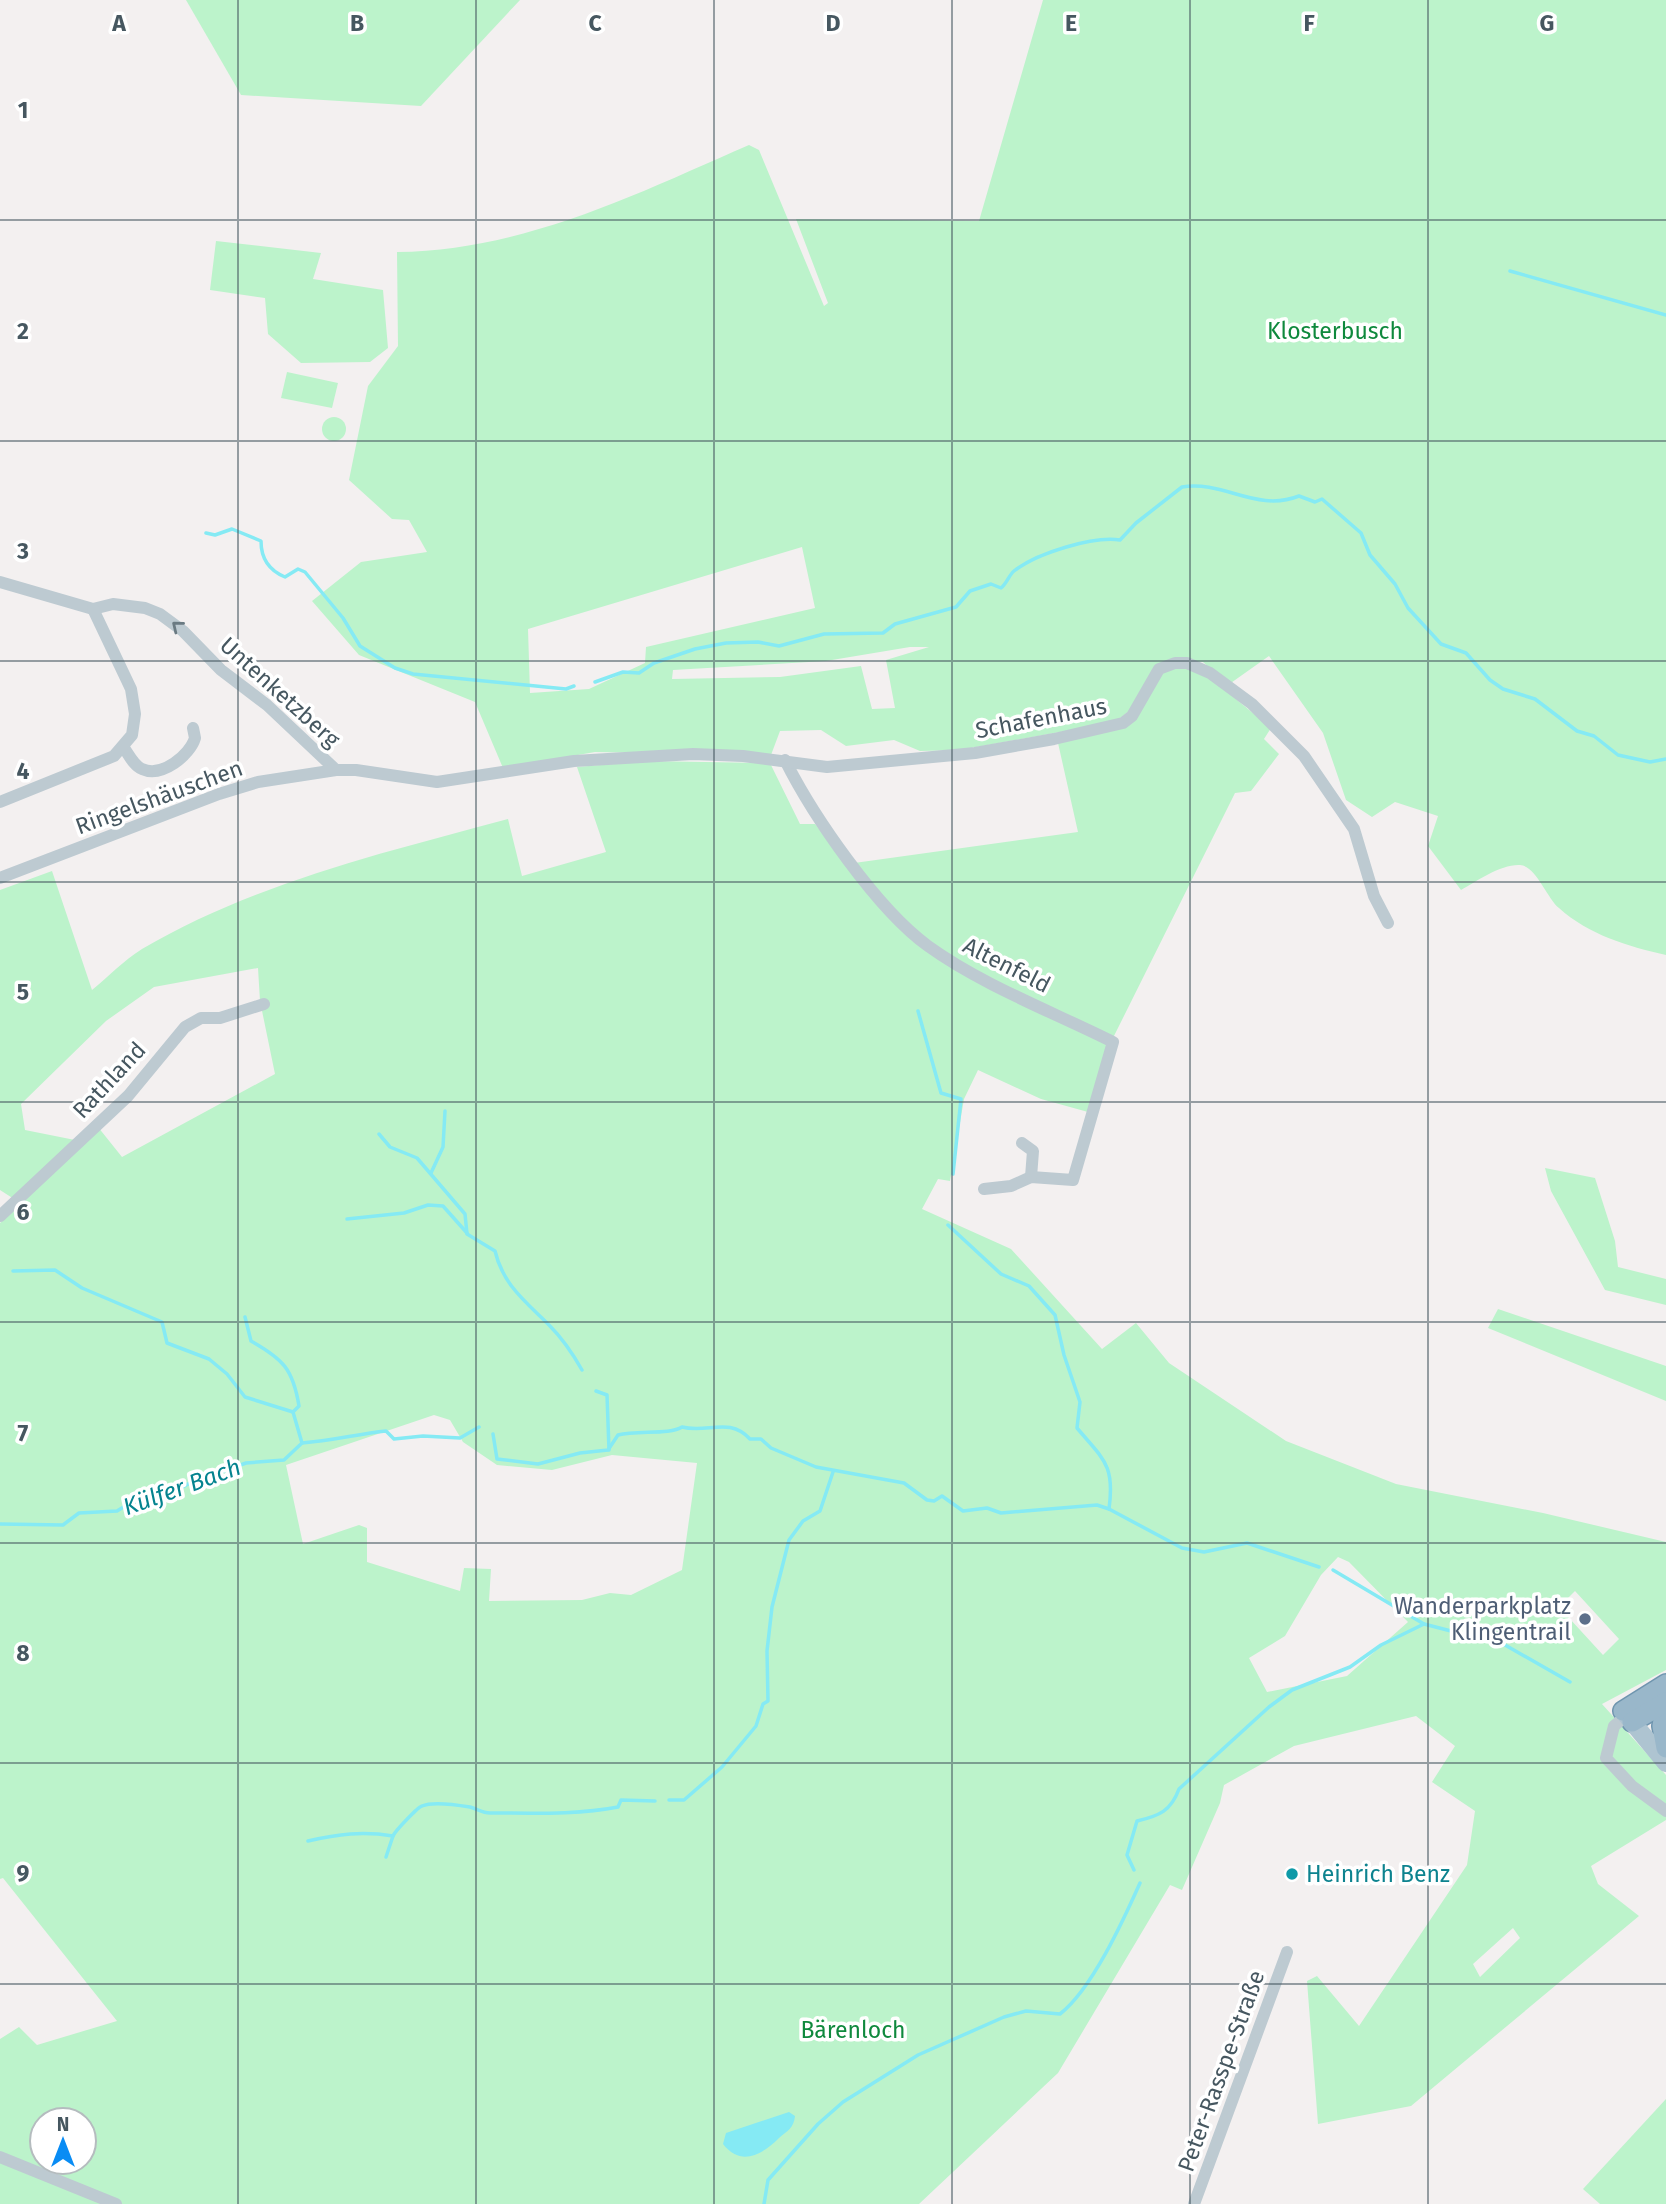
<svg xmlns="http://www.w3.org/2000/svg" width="1666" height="2204" font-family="'Fira Sans',sans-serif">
  <rect width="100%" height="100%" fill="#f3f0f0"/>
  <g fill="#bcf3cb" fill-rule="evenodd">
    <polygon points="186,0 520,0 421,106 241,95"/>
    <path d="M1043 0H1666V955C1627 946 1589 935 1559 908 1547 898 1536 866 1520 865 1501 864 1477 881 1461 890L1428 846 1438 816 1395 802 1372 817 1346 800 1323 733 1269 656 1228 685 1203 662 1173 661 1138 704 1115 722 960 750 920 751 894 740 846 746 821 730 780 731 771 755 595 752 503 768 475 702 359 655 312 601 361 562 427 552 409 520 392 519 349 480 368 386 398 346 397 252C525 250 634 195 749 145L759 150 824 306 828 303 796 219 979 221ZM802 547 815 608 646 647 645 663 589 689 530 693 528 629ZM910 647H929L886 660 895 708 872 709 861 666 780 677 672 679 673 670 826 661Z"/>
    <polygon points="216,241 321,253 313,279 383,290 388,348 370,362 301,363 268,334 265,298 210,290"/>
    <polygon points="287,372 338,383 332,408 281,398"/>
    <circle cx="334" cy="429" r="12"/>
    <path d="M1186 665 1214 681 1271 728 1264 739 1279 754 1251 791 1235 793 1108 1048 1088 1112 1041 1099 978 1070 964 1099 950 1181 938 1179 922 1209 1011 1249 1102 1349 1136 1323 1169 1363 1286 1441 1396 1484 1543 1513 1666 1542V1670L1602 1704 1666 1775V1820L1591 1866 1598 1884 1639 1916 1411 2106 1318 2124 1307 1981 1317 1976 1359 2026 1467 1865 1475 1811 1432 1782 1455 1746 1416 1716 1294 1746 1224 1785 1220 1803 1182 1890 1170 1885 1058 2073 919 2204H0V2039L19 2027 37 2045 117 2021 3 1878 0 1879V1223L98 1127 122 1157 275 1074 260 1001 258 968 154 987 106 1021 21 1104 25 1130 75 1140 14 1199 0 1190V890L52 871 92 990C108 977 124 960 142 949 254 883 383 853 508 819L522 876 606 852 577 767 647 761 770 763 800 824H815L847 864 1078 832 1058 743 1123 726 1161 671ZM434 1415 450 1420 463 1442 497 1465 552 1470 612 1455 697 1463 682 1570 631 1595 610 1593 582 1600 489 1601 491 1569 464 1568 460 1591 367 1562V1528L359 1525 303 1544 286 1465ZM1338 1557 1349 1562 1408 1622 1347 1676 1267 1692 1249 1658 1285 1636 1321 1575ZM1575 1591 1619 1639 1603 1655 1559 1607ZM1513 1928 1520 1938 1480 1977 1473 1964ZM42 2120H84V2162H42Z"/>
    <polygon points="1545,1168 1595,1178 1615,1241 1618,1267 1666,1279 1666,1305 1605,1290 1551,1191"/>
    <polygon points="1498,1309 1666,1366 1666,1401 1488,1328"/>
    <polygon points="1666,2099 1666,2204 1600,2204 1583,2189"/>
  </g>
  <path fill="#85eaf4" d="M789 2112 795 2116C794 2128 787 2131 779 2138 762 2155 741 2167 723 2144L726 2133Z"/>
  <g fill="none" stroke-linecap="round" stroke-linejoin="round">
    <g stroke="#85eaf4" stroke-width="3.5">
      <polyline points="1510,271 1666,315"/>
      <path d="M206 533 215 535 232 529 261 541C261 558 268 570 285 577L298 569 305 572 343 618 360 646 395 668 413 674 566 689 574 686"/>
      <path d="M595 682 623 672 639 673 654 663 695 649 726 643 758 642 779 646 824 634 883 633 895 624 956 607 970 591 991 584 1001 588C1007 583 1009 575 1014 571 1037 553 1093 536 1120 540L1136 523 1182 487C1224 480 1256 513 1299 496L1315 502 1322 499 1361 533 1370 555 1395 584 1408 608 1441 644 1466 653 1490 680 1503 689 1535 699 1577 731 1594 736 1618 755 1650 762 1666 759"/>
      <polyline points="918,1011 941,1093 961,1099 953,1174"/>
      <path d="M379 1134 390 1147 417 1158 465 1214 467 1234 495 1251C503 1285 526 1302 549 1325 562 1338 573 1354 582 1370"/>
      <polyline points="431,1173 443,1147 445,1111"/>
      <polyline points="347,1219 404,1213 428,1205 443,1206 467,1233"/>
      <path d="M948 1225 1001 1274 1029 1286 1055 1315 1064 1355 1080 1402 1077 1428C1104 1460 1115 1465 1109 1509L1182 1548 1204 1552 1247 1543 1319 1567"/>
      <polyline points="13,1271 55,1270 82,1288 162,1322 167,1343 209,1359 227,1374 245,1397 293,1412 302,1443"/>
      <path d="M245 1317 251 1341C283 1359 293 1369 299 1406L293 1412"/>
      <polyline points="596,1391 607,1395 609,1450"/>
      <path d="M493 1434 497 1459 538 1464 580 1453 608 1450 618 1435C637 1430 670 1435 682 1427 707 1434 729 1416 750 1439H761L771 1448 816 1467 904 1483 927 1500 934 1501 942 1496 963 1511 987 1508 1001 1513 1097 1505 1109 1509"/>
      <path d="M0 1524 63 1525 79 1513 117 1511 130 1503 169 1495 188 1484 246 1463 284 1460 302 1443C332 1441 357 1434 386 1431L394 1439 423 1436 460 1438 479 1427"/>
      <polyline points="1333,1570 1424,1624"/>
      <polyline points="669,1800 684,1800 722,1767 756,1726 763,1704 768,1701 767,1651 772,1607 789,1540 803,1521 820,1511 833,1472"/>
      <path d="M308 1841C338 1834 363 1831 393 1836 395 1831 418 1807 422 1806 433 1801 458 1805 470 1807 477 1809 483 1813 490 1813 532 1813 577 1815 618 1807L621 1800 655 1801"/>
      <polyline points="386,1857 393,1836"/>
      <path d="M1134 1870 1127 1855 1137 1821C1159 1816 1171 1811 1179 1789L1269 1707 1292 1690 1350 1667 1381 1645 1424 1624 1505 1645 1570 1682"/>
      <path d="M764 2204 768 2180 818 2124 843 2102 918 2055 1004 2017 1026 2011 1060 2014C1092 1989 1123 1921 1140 1883"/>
    </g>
    <g stroke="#6f95af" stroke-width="22">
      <g id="trunk">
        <polyline points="1666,1704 1662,1726 1666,1748"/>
        <polyline points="1623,1711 1666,1684"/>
        <polyline points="1632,1722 1666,1702"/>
      </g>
    </g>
    <g stroke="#bdcad1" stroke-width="12">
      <polyline points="0,582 93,609"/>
      <polyline points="93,609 113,604 145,608 160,614 183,631 221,670 267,705 336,770"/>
      <path d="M124 748C129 755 134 766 142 769 162 778 190 755 195 738L193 728"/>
      <path d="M785 760C813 816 877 909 928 946 982 985 1053 1012 1113 1042L1073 1180 1031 1177 1011 1186 984 1189"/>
      <polyline points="0,802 114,756 132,735 135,714 131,689 93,609"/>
      <polyline points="0,878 219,794 258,782 336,770 356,770 437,782 574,761 693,754 743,756 827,767 975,753 1054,739 1123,723 1132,716 1159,669 1175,663 1187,663 1210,673 1252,704 1304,756 1354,829 1374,896 1388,923"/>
      <polyline points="1022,1143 1033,1151 1031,1177"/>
      <polyline points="0,1216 128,1096 185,1027 201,1018 220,1018 264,1004"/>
      <polyline points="1627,1715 1614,1726 1606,1758 1632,1786 1666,1811"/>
      <polyline points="0,2157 116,2204"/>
      <polyline points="1194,2204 1287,1952"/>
    </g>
    <polyline stroke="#aec4d1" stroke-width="18" points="1624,1712 1666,1763"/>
    <use href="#trunk" stroke="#99b7ca" stroke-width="19"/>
  </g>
  <defs><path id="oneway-chevron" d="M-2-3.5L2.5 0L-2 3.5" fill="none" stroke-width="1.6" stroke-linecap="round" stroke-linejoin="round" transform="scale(1.75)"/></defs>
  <use stroke="#6a7a82" href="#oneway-chevron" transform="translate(177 626) rotate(-141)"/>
  <path fill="none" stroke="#465760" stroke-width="2" stroke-opacity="0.55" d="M238 0V2204M476 0V2204M714 0V2204M952 0V2204M1190 0V2204M1428 0V2204M0 220H1666M0 441H1666M0 661H1666M0 882H1666M0 1102H1666M0 1322H1666M0 1543H1666M0 1763H1666M0 1984H1666"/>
  <circle fill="#5c6f8a" stroke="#fff" stroke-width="2.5" cx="1585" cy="1619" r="7"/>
  <circle fill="#0f9aa8" stroke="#fff" stroke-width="2.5" cx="1292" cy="1874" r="7"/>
  <g text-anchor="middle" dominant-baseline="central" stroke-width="7" stroke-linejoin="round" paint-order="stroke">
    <g font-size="23" fill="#0f893d" stroke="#fff">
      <text x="1335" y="331">Klosterbusch</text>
      <text x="853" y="2030">Bärenloch</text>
    </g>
    <g font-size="23" fill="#465760" stroke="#fff">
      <text transform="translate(280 692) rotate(42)">Untenketzberg</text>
      <text transform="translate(1041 718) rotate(-11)">Schafenhaus</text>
      <text transform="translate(159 797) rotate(-20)">Ringelshäuschen</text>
      <text transform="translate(1007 965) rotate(27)">Altenfeld</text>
      <text transform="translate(109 1080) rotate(-47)">Rathland</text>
      <text transform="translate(1221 2071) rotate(-70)">Peter-Rasspe-Straße</text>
    </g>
    <g font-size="23" fill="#4e5e75" stroke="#fff" text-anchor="end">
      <text x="1571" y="1606">Wanderparkplatz<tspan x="1571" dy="26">Klingentrail</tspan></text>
    </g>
    <g font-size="23" fill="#0d838f" stroke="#fff" text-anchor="start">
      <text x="1306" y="1874">Heinrich Benz</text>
    </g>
    <g font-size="24" font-style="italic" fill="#04838f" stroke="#fff">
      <text transform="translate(182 1487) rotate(-20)">Külfer Bach</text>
    </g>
  </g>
  <g font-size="23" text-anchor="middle" font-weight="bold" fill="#465760" stroke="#fff" stroke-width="7" stroke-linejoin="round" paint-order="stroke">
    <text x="119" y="31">A</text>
    <text x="357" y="31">B</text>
    <text x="595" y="31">C</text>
    <text x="833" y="31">D</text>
    <text x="1071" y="31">E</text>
    <text x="1309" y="31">F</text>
    <text x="1547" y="31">G</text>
    <text x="23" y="118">1</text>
    <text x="23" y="339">2</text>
    <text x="23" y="559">3</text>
    <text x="23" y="779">4</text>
    <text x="23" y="1000">5</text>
    <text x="23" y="1220">6</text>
    <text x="23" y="1441">7</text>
    <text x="23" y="1661">8</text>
    <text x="23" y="1881">9</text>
  </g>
  <g transform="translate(63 2141)"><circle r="33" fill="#ffffff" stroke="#b5bcbf" stroke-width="2"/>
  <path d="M0-5L12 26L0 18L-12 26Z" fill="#098cf4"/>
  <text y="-10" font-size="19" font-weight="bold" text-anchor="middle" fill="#465760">N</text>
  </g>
</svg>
